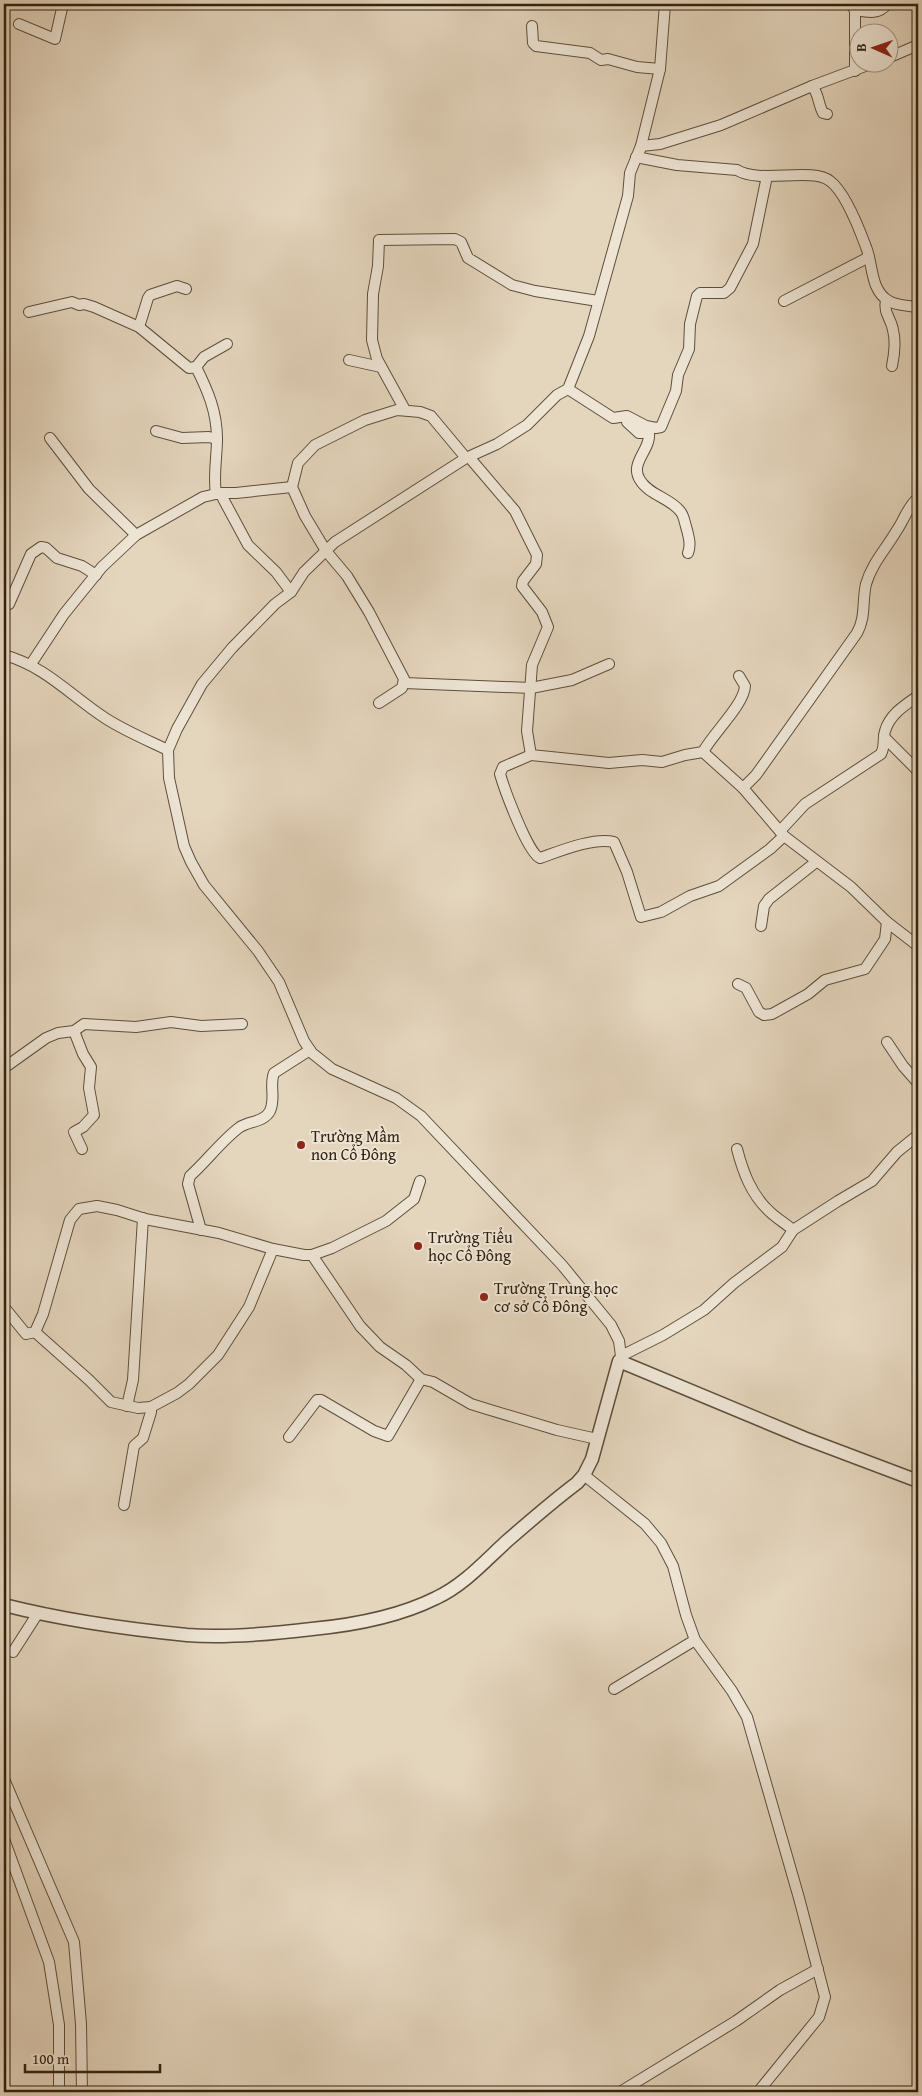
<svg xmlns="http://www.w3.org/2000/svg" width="922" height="2096" font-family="'Gentium Book Plus',serif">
  <rect width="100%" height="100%" fill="#e4d5bd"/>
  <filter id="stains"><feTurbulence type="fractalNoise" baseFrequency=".004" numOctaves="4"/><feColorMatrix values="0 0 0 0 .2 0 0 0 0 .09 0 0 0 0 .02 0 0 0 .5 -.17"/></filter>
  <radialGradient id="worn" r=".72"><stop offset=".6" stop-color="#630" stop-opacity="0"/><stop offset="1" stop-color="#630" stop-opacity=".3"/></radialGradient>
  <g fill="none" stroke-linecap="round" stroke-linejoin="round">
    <g stroke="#5e4f3b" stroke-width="12">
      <g id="minor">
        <path d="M850 4 855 10C867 12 879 15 887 4"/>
        <polyline points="19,24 55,39 63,4"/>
        <polyline points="532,26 533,43 536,46 590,53 601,60 608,59 637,67 660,69"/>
        <polyline points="890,57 918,45"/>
        <polyline points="855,71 855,10"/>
        <path d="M812 86C819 94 818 104 823 113L827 114"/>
        <polyline points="640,150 660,69 665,4"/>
        <path d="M636 157 677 165 737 170C759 184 812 167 830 181 845 192 859 228 866 247 873 263 870 291 889 301 897 306 909 305 918 308"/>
        <path d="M886 300C883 313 891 318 893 330 896 341 894 356 892 366"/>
        <polyline points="784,301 869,257"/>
        <path d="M29 312 72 302 79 305 84 304 94 307 139 327 189 368 196 367C208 391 217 412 217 439 217 457 213 475 216 494"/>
        <polyline points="139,327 148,298 150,295 177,286 186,289"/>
        <polyline points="349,360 381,367"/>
        <polyline points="196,367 204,357 227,344"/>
        <polyline points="568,389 613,418 627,416 646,426 656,428 661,427 676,391 678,375 689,349 690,324 697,296 700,293 724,293 730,288 753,244 767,176"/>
        <polyline points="405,410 377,359 372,340 373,294 378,266 379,240 455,239 461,242 468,258 512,285 535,291 598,301"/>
        <path d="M627 422 639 433H649C651 450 629 463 640 480 649 495 670 498 680 511 684 515 685 524 687 530 689 538 691 545 688 553"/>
        <polyline points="156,431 182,438 209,437 217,439"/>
        <polyline points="50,438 89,489 136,535"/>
        <path d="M469 457 515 511 537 555 536 564 523 581 522 586 542 612 548 627 532 665 527 731 531 755 609 763 642 760 662 762 685 755 703 752C713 733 744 705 745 686L739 676"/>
        <polyline points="220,493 248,545 276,572 291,592"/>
        <polyline points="4,605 9,604 31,554 41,547 46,548 57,558 82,566 96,575"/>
        <path d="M4 655C45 666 71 696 105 718 125 731 147 740 168 750"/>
        <polyline points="31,664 64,614 102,567 136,535 203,497 220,493 236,493 292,487"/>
        <polyline points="404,683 531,688 572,680 609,664"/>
        <polyline points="379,703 402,688 404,679 369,612 347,576 326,551 305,516 292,487 298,463 315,445 365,420 397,410 420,412 431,416 466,458"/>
        <polyline points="884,737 918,771"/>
        <polyline points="703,752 743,788 784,836 851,887 887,922 918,946"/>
        <path d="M531 755 503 767 500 774C504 788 528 854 540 858 560 851 594 837 614 842L627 872 641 917 661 912 690 896 719 886 770 849 784 836"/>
        <path d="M743 788 756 775 857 633C866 617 862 601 866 584 872 563 886 549 897 530 904 520 908 506 918 498"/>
        <path d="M780 831 805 804 881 754C886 744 882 740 885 731 890 714 905 705 918 696"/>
        <polyline points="761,926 764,906 769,899 816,862"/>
        <polyline points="738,984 746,988 759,1012 764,1015 772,1014 808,994 825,980 865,969 885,939 887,922"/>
        <polyline points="74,1031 83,1054 91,1067 89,1088 94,1115 83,1127 74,1132 82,1149"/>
        <polyline points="887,1042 903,1066 918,1083"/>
        <polyline points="4,1068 46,1038 58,1033 74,1031 84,1024 136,1027 171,1022 201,1026 242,1024"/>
        <path d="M737 1149C743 1172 751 1194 769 1211 776 1218 785 1223 793 1230"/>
        <path d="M201 1230 188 1184 190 1176C207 1161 222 1140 240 1127 250 1121 264 1122 270 1111 276 1098 269 1085 274 1073L310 1050"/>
        <polyline points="312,1255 360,1326 380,1347 406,1365 421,1379 433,1382 471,1404 487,1409 557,1430 597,1439"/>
        <polyline points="4,1307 26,1334 35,1332 43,1314 70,1220 79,1209 97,1206 117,1210 145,1219 219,1233 273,1249"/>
        <polyline points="35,1332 89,1380 111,1402 138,1408 151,1407 177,1393 189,1384 218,1355 249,1307 273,1249 304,1255 312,1255 332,1248 386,1221 414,1199 420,1181"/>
        <polyline points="621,1356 663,1335 704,1310 734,1283 782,1247 793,1230 838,1201 872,1181 897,1152 918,1135"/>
        <polyline points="619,1361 621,1356 619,1341 611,1325 562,1265 421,1116 396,1098 332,1069 312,1053 304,1041 279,982 258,951 204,885 191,862 184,846 169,778 168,750 177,729 202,684 232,648 275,604 291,592 304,572 335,542 466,458 497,444 527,425 557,395 568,389 589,336 628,196 630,173 641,146 660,144 721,125 812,86 876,62"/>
        <polyline points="127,1406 133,1380 143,1218"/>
        <polyline points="289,1437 317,1400 321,1400 374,1431 388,1436 421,1379"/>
        <polyline points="584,1475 645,1524 661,1543 673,1566 686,1615 695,1640 732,1691 747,1717 799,1898 825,1997 819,2017 758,2092"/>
        <polyline points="124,1505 134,1446 143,1438 151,1412 151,1407"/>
        <polyline points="13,1652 38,1613"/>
        <polyline points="614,1689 695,1640"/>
        <polyline points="4,1779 74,1942 81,2024 82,2092"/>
        <polyline points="4,1839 49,1962 59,2025 59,2092"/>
        <polyline points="620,2092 736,2021 780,1990 818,1969"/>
      </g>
    </g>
    <g stroke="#5e4f3b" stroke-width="15">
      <path id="tertiary" d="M4 1605C63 1620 126 1629 187 1635 228 1638 271 1634 312 1629 354 1625 398 1617 436 1598 464 1585 485 1561 507 1541 530 1521 553 1501 577 1483L584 1475 592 1459 619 1361 804 1438 918 1481"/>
    </g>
    <use href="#minor" stroke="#ede4d4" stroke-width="10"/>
    <use href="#tertiary" stroke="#ede4d4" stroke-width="12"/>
  </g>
  <g fill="#8f2418" stroke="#ede4d4" stroke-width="2">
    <circle cx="301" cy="1145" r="5"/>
    <circle cx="418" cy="1246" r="5"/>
    <circle cx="484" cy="1297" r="5"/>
  </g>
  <g text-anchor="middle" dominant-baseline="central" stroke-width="4" stroke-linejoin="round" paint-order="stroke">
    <g font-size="16" fill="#322210" stroke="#ede4d4" text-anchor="start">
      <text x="311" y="1136">Trường Mầm<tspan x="311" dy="18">non Cổ Đông</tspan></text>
      <text x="428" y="1237">Trường Tiểu<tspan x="428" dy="18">học Cổ Đông</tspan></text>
      <text x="494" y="1288">Trường Trung học<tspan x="494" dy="18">cơ sở Cổ Đông</tspan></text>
    </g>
  </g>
  <rect width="922" height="2096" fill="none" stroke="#e4d5bd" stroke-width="20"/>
  <rect x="5" y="5" width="912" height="2086" fill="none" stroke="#322210" stroke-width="2.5"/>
  <rect x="10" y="10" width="902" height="2076" fill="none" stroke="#322210"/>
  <g transform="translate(874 48) rotate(272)"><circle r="24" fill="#ede4d4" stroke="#a29686"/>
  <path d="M0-4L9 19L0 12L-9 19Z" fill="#8f2418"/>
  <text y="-8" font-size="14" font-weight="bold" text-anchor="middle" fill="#322210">B</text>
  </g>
  <path d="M25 2064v8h135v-8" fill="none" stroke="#322210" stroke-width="2.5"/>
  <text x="32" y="2064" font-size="15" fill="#322210" stroke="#ede4d4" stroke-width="4" paint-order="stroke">100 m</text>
  <rect width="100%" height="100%" filter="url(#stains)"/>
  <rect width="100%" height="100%" fill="url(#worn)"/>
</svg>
